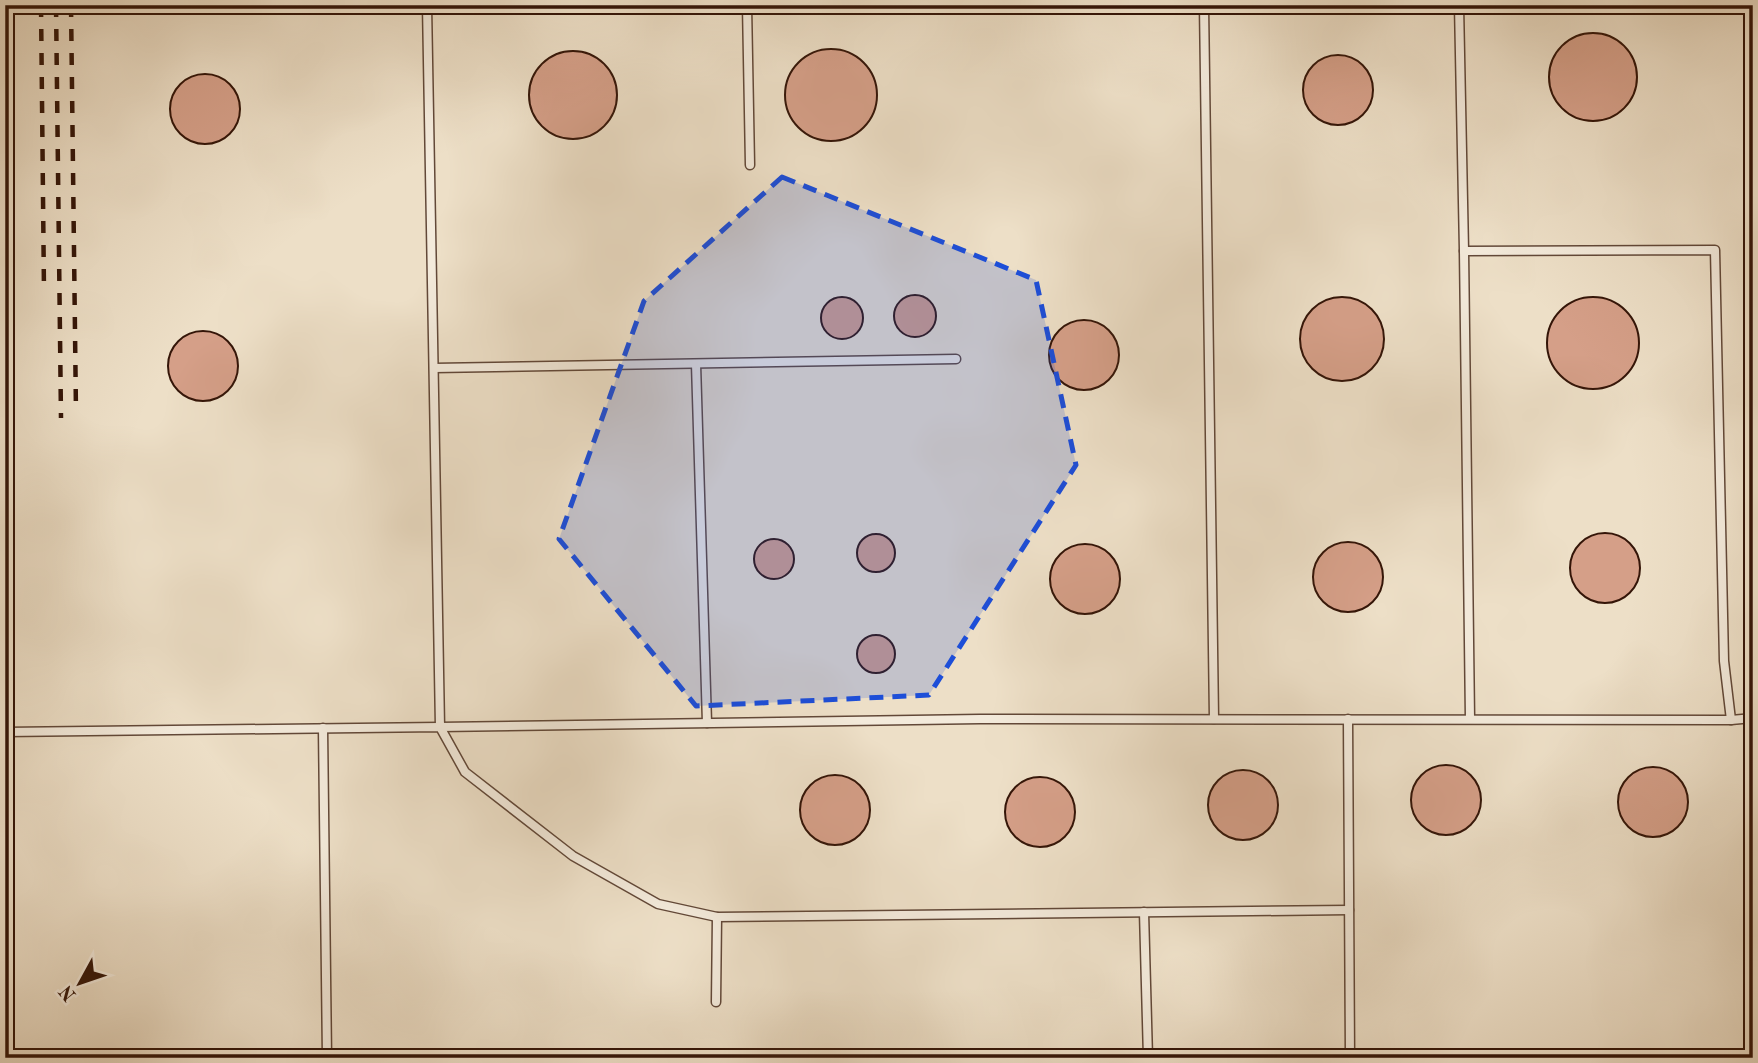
<svg xmlns="http://www.w3.org/2000/svg" width="1758" height="1063" font-family="'Old Standard TT',serif">
  <rect width="100%" height="100%" fill="#eddfc7"/>
  <filter id="stains"><feTurbulence type="fractalNoise" baseFrequency=".00286" numOctaves="4"/><feColorMatrix values="0 0 0 0 .2 0 0 0 0 .09 0 0 0 0 .02 0 0 0 .5 -.17"/></filter>
  <radialGradient id="worn" r=".72"><stop offset=".6" stop-color="#630" stop-opacity="0"/><stop offset="1" stop-color="#630" stop-opacity=".3"/></radialGradient>
  <g fill="#d59f88" stroke="#341508" stroke-width="2">
    <circle cx="1593" cy="77" r="44"/>
    <circle cx="831" cy="95" r="46"/>
    <circle cx="573" cy="95" r="44"/>
    <circle cx="1338" cy="90" r="35"/>
    <circle cx="205" cy="109" r="35"/>
    <circle cx="915" cy="316" r="21"/>
    <circle cx="842" cy="318" r="21"/>
    <circle cx="1593" cy="343" r="46"/>
    <circle cx="1342" cy="339" r="42"/>
    <circle cx="1084" cy="355" r="35"/>
    <circle cx="203" cy="366" r="35"/>
    <circle cx="1605" cy="568" r="35"/>
    <circle cx="876" cy="553" r="19"/>
    <circle cx="774" cy="559" r="20"/>
    <circle cx="1348" cy="577" r="35"/>
    <circle cx="1085" cy="579" r="35"/>
    <circle cx="876" cy="654" r="19"/>
    <circle cx="1446" cy="800" r="35"/>
    <circle cx="1653" cy="802" r="35"/>
    <circle cx="1243" cy="805" r="35"/>
    <circle cx="835" cy="810" r="35"/>
    <circle cx="1040" cy="812" r="35"/>
  </g>
  <g fill="none" stroke-linecap="round" stroke-linejoin="round">
    <g stroke="#624838" stroke-width="11">
      <g id="lane">
        <polyline points="427,5 440,727 980,719 1731,720 1753,718"/>
        <polyline points="747,5 750,165"/>
        <polyline points="1204,5 1214,719"/>
        <polyline points="1459,5 1464,251 1470,719"/>
        <polyline points="1464,251 1715,250 1724,661 1731,720"/>
        <polyline points="696,364 707,723"/>
        <polyline points="434,368 956,359"/>
        <polyline points="1348,719 1350,1058"/>
        <polyline points="323,728 327,1058"/>
        <polyline points="5,732 440,727 465,772 573,856 658,904 717,917 1349,910"/>
        <polyline points="1144,912 1148,1058"/>
        <polyline points="716,1002 717,917"/>
      </g>
    </g>
    <use href="#lane" stroke="#f3eadb" stroke-width="8"/>
    <g stroke="#341508" stroke-width="4.5" stroke-dasharray="12 12" stroke-linecap="butt">
      <polyline points="41,5 44,292"/>
      <polyline points="56,5 61,418"/>
      <polyline points="71,5 76,413"/>
    </g>
  </g>
  <path fill="#1d4ed8" fill-opacity="0.2" stroke="#1d4ed8" stroke-width="5" stroke-dasharray="14 9" stroke-linejoin="round" d="M782 177 1036 280 1076 465 929 695 696 706 559 539 644 301Z"/>
  <rect width="1758" height="1063" fill="none" stroke="#eddfc7" stroke-width="28"/>
  <rect x="7" y="7" width="1744" height="1049" fill="none" stroke="#341508" stroke-width="3.5"/>
  <rect x="14" y="14" width="1730" height="1035" fill="none" stroke="#341508" stroke-width="2"/>
  <g transform="translate(80 983) rotate(230)" stroke="#f3eadb" stroke-width="5" paint-order="stroke">
  <path d="M0-5L12 26L0 18L-12 26Z" fill="#341508"/>
  <text y="-10" font-size="19" font-weight="bold" text-anchor="middle" fill="#341508">N</text>
  </g>
  <rect width="100%" height="100%" filter="url(#stains)"/>
  <rect width="100%" height="100%" fill="url(#worn)"/>
</svg>
